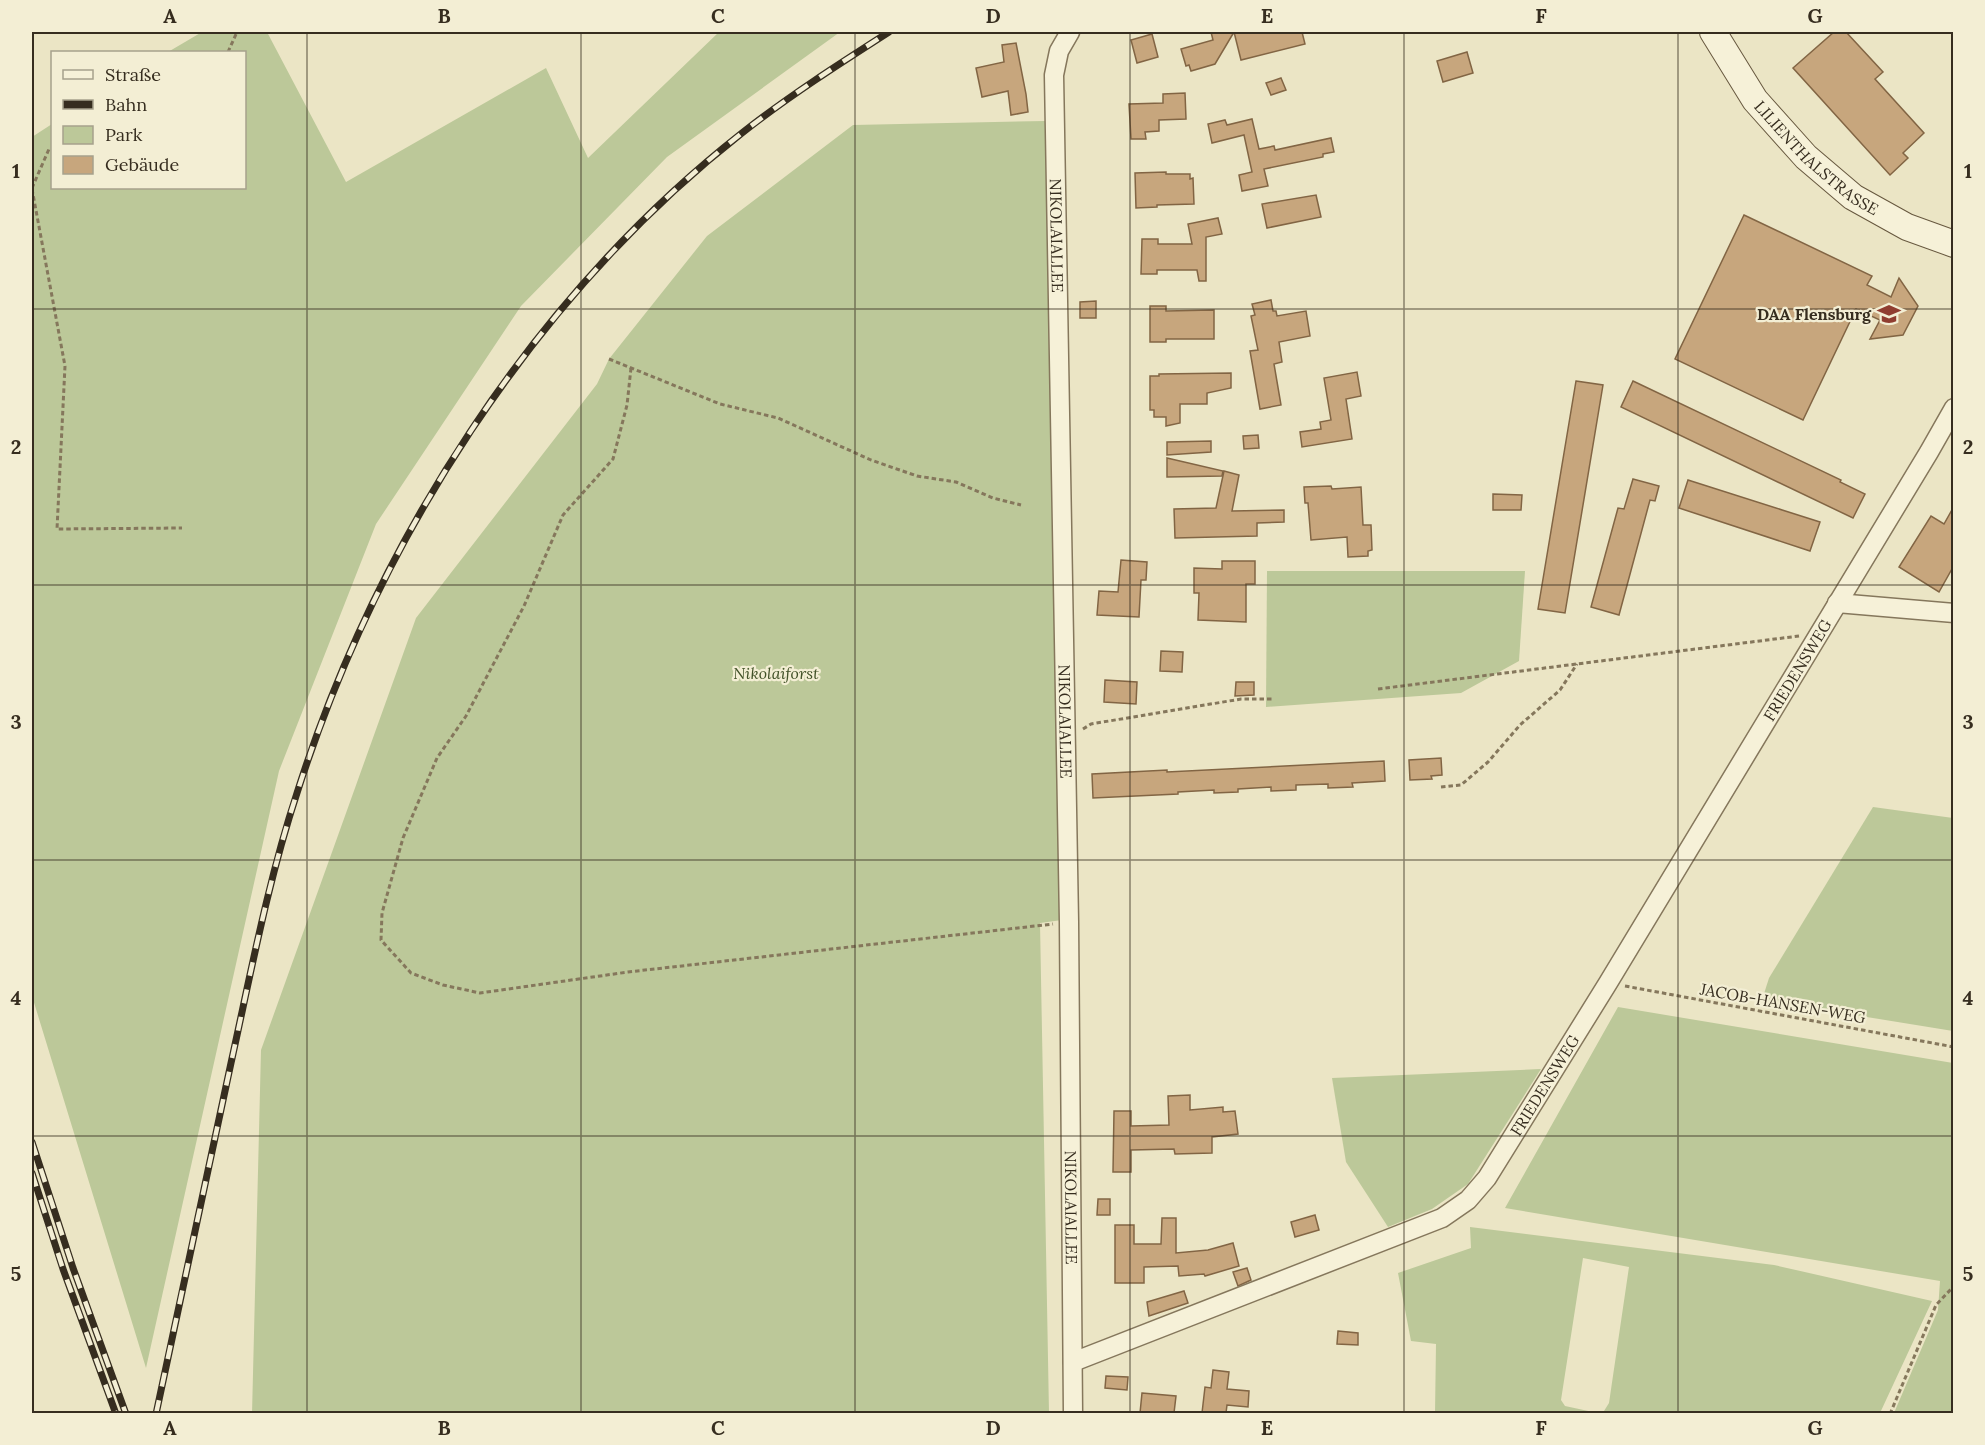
<svg xmlns="http://www.w3.org/2000/svg" width="1985" height="1445" font-family="Lora,serif">
  <rect width="100%" height="100%" fill="#ebe5c5"/>
  <g fill="#bcc899" fill-rule="evenodd">
    <polygon points="202,32 267,32 346,182 546,68 588,158 719,32 840,32 667,157 521,306 376,524 279,771 146,1368 32,996 32,137 52,124 52,188 244,188 244,52 168,52"/>
    <polygon points="1046,121 1062,920 1040,923 1049,1413 252,1414 261,1050 416,618 597,384 609,359 707,236 853,125"/>
    <polygon points="1267,571 1525,571 1519,661 1461,693 1266,707"/>
    <polygon points="1873,807 1953,818 1953,1031 1762,1000 1769,978"/>
    <polygon points="1618,1007 1953,1063 1953,1413 1894,1413 1938,1310 1940,1281 1505,1208"/>
    <polygon points="1541,1069 1468,1184 1432,1209 1388,1227 1346,1162 1332,1078"/>
    <path d="M1470 1227 1774 1265 1932 1301 1880 1413H1435L1436 1344 1411 1341 1398 1273 1471 1248ZM1583 1258 1629 1267 1609 1403 1604 1411 1593 1412 1565 1406 1561 1400Z"/>
  </g>
  <g fill="#c7a67d" stroke="#826544" stroke-width="1.5">
    <polygon points="1211,32 1302,32 1305,44 1241,60 1234,32 1215,64 1191,71 1189,65 1186,66 1181,49 1213,40"/>
    <polygon points="1834,32 1846,32 1883,72 1875,79 1924,133 1903,153 1908,158 1890,175 1793,68"/>
    <polygon points="1152,34 1158,57 1137,63 1131,40"/>
    <polygon points="1016,43 1026,94 1028,112 1011,115 1008,91 982,97 976,68 1004,62 1002,45"/>
    <polygon points="1467,52 1473,73 1443,82 1437,61"/>
    <polygon points="1281,78 1286,90 1271,95 1266,83"/>
    <polygon points="1185,93 1186,119 1159,120 1159,131 1145,132 1146,139 1131,139 1129,104 1163,103 1163,94"/>
    <polygon points="1252,119 1259,149 1274,146 1275,150 1331,138 1334,152 1323,154 1323,157 1264,169 1268,186 1242,191 1239,175 1252,172 1244,135 1212,143 1208,124 1225,120 1227,125"/>
    <polygon points="1166,172 1166,174 1190,174 1190,179 1193,178 1194,204 1157,205 1157,207 1136,208 1135,173"/>
    <polygon points="1316,195 1321,217 1267,228 1262,204"/>
    <polygon points="1744,215 1872,276 1867,285 1891,297 1899,278 1918,306 1903,335 1870,339 1880,320 1856,309 1803,420 1675,359"/>
    <polygon points="1218,218 1222,234 1206,237 1206,281 1199,281 1197,270 1157,270 1157,274 1141,274 1142,239 1158,239 1158,244 1192,244 1188,224"/>
    <polygon points="1271,300 1273,311 1276,311 1277,316 1306,311 1310,336 1279,342 1282,362 1274,364 1281,405 1260,409 1250,351 1258,350 1251,316 1255,315 1252,304"/>
    <polygon points="1096,301 1096,318 1080,318 1080,302"/>
    <polygon points="1150,306 1166,306 1166,311 1214,310 1214,339 1166,339 1166,342 1150,342"/>
    <polygon points="1357,372 1361,396 1346,399 1352,439 1302,447 1300,432 1321,429 1320,422 1331,420 1324,378"/>
    <polygon points="1231,373 1231,388 1207,393 1207,404 1180,404 1180,423 1166,426 1166,417 1154,417 1154,410 1150,410 1150,376 1159,376 1159,374"/>
    <polygon points="1576,381 1603,385 1565,613 1538,609"/>
    <polygon points="1633,381 1841,480 1840,482 1865,494 1853,518 1621,407"/>
    <polygon points="1258,435 1259,448 1244,449 1243,436"/>
    <polygon points="1211,441 1211,452 1167,455 1167,442"/>
    <polygon points="1167,458 1223,471 1222,476 1167,477"/>
    <polygon points="1224,471 1239,475 1232,511 1284,510 1284,522 1257,523 1257,536 1175,538 1174,509 1216,508"/>
    <polygon points="1633,479 1659,486 1655,501 1650,500 1619,615 1591,607 1618,508 1624,509"/>
    <polygon points="1688,480 1820,522 1810,551 1679,508"/>
    <polygon points="1331,486 1332,489 1361,487 1363,525 1371,525 1372,550 1368,551 1368,556 1348,557 1347,537 1311,540 1308,503 1305,503 1304,487"/>
    <polygon points="1493,494 1522,495 1521,510 1493,510"/>
    <polygon points="1953,508 1953,567 1939,592 1899,567 1931,516 1944,524"/>
    <polygon points="1121,560 1147,562 1146,580 1141,580 1139,617 1097,615 1099,591 1118,592"/>
    <polygon points="1222,561 1255,561 1255,584 1246,584 1246,622 1198,620 1199,593 1194,593 1194,568 1222,569"/>
    <polygon points="1161,651 1183,652 1182,672 1160,671"/>
    <polygon points="1105,680 1137,682 1136,704 1104,702"/>
    <polygon points="1236,682 1254,682 1254,695 1235,696"/>
    <polygon points="1441,758 1442,775 1431,776 1432,779 1410,780 1409,760"/>
    <polygon points="1384,761 1385,781 1352,783 1353,787 1328,788 1328,784 1296,785 1296,790 1271,791 1271,787 1238,789 1238,792 1214,793 1214,790 1178,792 1178,794 1093,798 1092,774 1167,770 1167,772"/>
    <polygon points="1190,1095 1190,1110 1223,1107 1223,1112 1235,1111 1238,1134 1212,1137 1212,1153 1175,1154 1174,1149 1131,1150 1131,1172 1113,1172 1114,1111 1131,1111 1131,1126 1169,1125 1168,1096"/>
    <polygon points="1098,1199 1110,1199 1110,1215 1097,1215"/>
    <polygon points="1315,1215 1319,1230 1295,1237 1291,1222"/>
    <polygon points="1162,1218 1176,1218 1176,1253 1208,1250 1233,1243 1239,1266 1205,1276 1204,1274 1179,1276 1178,1266 1144,1267 1144,1283 1115,1283 1115,1225 1134,1225 1134,1244 1161,1244"/>
    <polygon points="1247,1268 1251,1280 1238,1286 1233,1272"/>
    <polygon points="1184,1291 1188,1303 1149,1316 1147,1302"/>
    <polygon points="1338,1331 1358,1333 1358,1345 1337,1344"/>
    <polygon points="1213,1370 1229,1372 1227,1389 1249,1391 1248,1407 1227,1405 1226,1413 1202,1413 1205,1387 1211,1388"/>
    <polygon points="1106,1376 1128,1377 1127,1390 1105,1388"/>
    <polygon points="1142,1393 1176,1396 1174,1413 1140,1413"/>
  </g>
  <g fill="none" stroke-linecap="round" stroke-linejoin="round">
    <g stroke="#85775c" stroke-width="21">
      <g id="street">
        <path id="s1" d="M1070 32 1059 51 1054 75 1069 922 1073 1414"/>
        <polyline points="1837,603 1954,613"/>
        <path id="s2" d="M1073 1362 1442 1218 1468 1200 1487 1178 1608 983 1929 452 1954 408"/>
      </g>
    </g>
    <g stroke="#67583f" stroke-width="28">
      <g id="secondary">
        <path id="s3" d="M1713 32 1755 100 1806 157 1853 197 1907 227 1954 244"/>
      </g>
    </g>
    <g stroke="#85775c" stroke-width="3" stroke-dasharray="4.5 3" stroke-linecap="butt">
      <polyline points="228,52 237,32"/>
      <polyline points="32,188 49,149 52,148"/>
      <polyline points="32,189 65,366 57,529 182,528"/>
      <polyline points="609,359 720,404 778,418 871,460 917,476 956,482 993,498 1021,505"/>
      <polyline points="631,368 627,405 613,459 563,515 524,606 466,716 437,758 403,838 382,913 381,940 411,973 443,985 480,993 628,972 1053,924"/>
      <polyline points="1378,689 1799,636"/>
      <polyline points="1083,729 1091,724 1241,699 1272,699"/>
      <polyline points="1441,787 1461,785 1488,762 1520,725 1560,690 1577,664"/>
      <polyline points="1625,986 1954,1047"/>
      <polyline points="1890,1414 1936,1305 1954,1286"/>
    </g>
    <use href="#street" stroke="#f6f1d8" stroke-width="18"/>
    <use href="#secondary" stroke="#f6f1d8" stroke-width="26"/>
    <g stroke="#362d1f" stroke-width="7">
      <g id="rail">
        <polyline points="32,1142 73,1268 126,1414"/>
        <polyline points="32,1173 63,1269 116,1414"/>
        <path d="M156 1414C181 1296 206 1180 231 1063 251 972 268 881 297 793 377 542 533 297 742 133 789 96 839 64 889 32"/>
      </g>
    </g>
    <use href="#rail" stroke="#f3eed4" stroke-width="4.5" stroke-dasharray="14" stroke-linecap="butt"/>
  </g>
  <path fill="none" stroke="#362d1f" stroke-width="1.5" stroke-opacity="0.55" d="M307 32V1414M581 32V1414M855 32V1414M1130 32V1414M1404 32V1414M1678 32V1414M32 309H1954M32 585H1954M32 860H1954M32 1136H1954"/>
  <defs>
    <g id="school-bare" transform="scale(1.8)"><path d="M0-5L7-2L0 1L-7-2ZM-4 1L0 2.5L4 1V4Q0 6-4 4Z" fill="#903d30" stroke="#f3eed4" stroke-width="2.5" paint-order="stroke"/></g>
  </defs>
  <g fill-rule="evenodd">
    <use href="#school-bare" x="1889" y="314"/>
  </g>
  <g text-anchor="middle" dominant-baseline="central" stroke-width="4.5" stroke-linejoin="round" paint-order="stroke">
    <g font-size="16" fill="#362d1f" stroke="#f3eed4">
      <text stroke="none"><textPath href="#s3" startOffset="165">LILIENTHALSTRASSE</textPath></text>
      <text stroke="none"><textPath href="#s1" startOffset="207">NIKOLAIALLEE</textPath></text>
      <text stroke="none"><textPath href="#s2" startOffset="1052">FRIEDENSWEG</textPath></text>
      <text stroke="none"><textPath href="#s1" startOffset="693">NIKOLAIALLEE</textPath></text>
      <text transform="translate(1783 1003) rotate(10)">JACOB-HANSEN-WEG</text>
      <text stroke="none"><textPath href="#s2" startOffset="566">FRIEDENSWEG</textPath></text>
      <text stroke="none"><textPath href="#s1" startOffset="1179">NIKOLAIALLEE</textPath></text>
    </g>
    <g font-size="16" font-weight="bold" fill="#362d1f" stroke="#f3eed4" text-anchor="end">
      <text x="1871" y="314">DAA Flensburg</text>
    </g>
    <g font-size="16" font-style="italic" fill="#415127" stroke="#f3eed4">
      <text x="776" y="673">Nikolaiforst</text>
    </g>
  </g>
  <rect width="1985" height="1445" fill="none" stroke="#f3eed4" stroke-width="66"/>
  <rect x="51" y="51" width="195" height="138" fill="#f3eed4" stroke="#a7a18c" stroke-width="1.5"/>
  <rect x="63" y="70" width="30" height="9" fill="#f6f1d8" stroke="#a7a18c" stroke-width="1.5"/>
  <text x="105" y="81" font-size="18" fill="#362d1f">Straße</text>
  <rect x="63" y="100" width="30" height="9" fill="#362d1f" stroke="#a7a18c" stroke-width="1.5"/>
  <text x="105" y="111" font-size="18" fill="#362d1f">Bahn</text>
  <rect x="63" y="126" width="30" height="18" fill="#bcc899" stroke="#a7a18c" stroke-width="1.5"/>
  <text x="105" y="141" font-size="18" fill="#362d1f">Park</text>
  <rect x="63" y="156" width="30" height="18" fill="#c7a67d" stroke="#a7a18c" stroke-width="1.5"/>
  <text x="105" y="171" font-size="18" fill="#362d1f">Gebäude</text>
  <rect x="33" y="33" width="1919" height="1379" fill="none" stroke="#362d1f" stroke-width="2"/>
  <g font-size="20" text-anchor="middle" font-weight="bold" fill="#362d1f">
    <text x="170" y="23">A</text>
    <text x="444" y="23">B</text>
    <text x="718" y="23">C</text>
    <text x="993" y="23">D</text>
    <text x="1267" y="23">E</text>
    <text x="1541" y="23">F</text>
    <text x="1815" y="23">G</text>
    <text x="16" y="178">1</text>
    <text x="1968" y="178">1</text>
    <text x="16" y="454">2</text>
    <text x="1968" y="454">2</text>
    <text x="16" y="729">3</text>
    <text x="1968" y="729">3</text>
    <text x="16" y="1005">4</text>
    <text x="1968" y="1005">4</text>
    <text x="16" y="1281">5</text>
    <text x="1968" y="1281">5</text>
    <text x="170" y="1435">A</text>
    <text x="444" y="1435">B</text>
    <text x="718" y="1435">C</text>
    <text x="993" y="1435">D</text>
    <text x="1267" y="1435">E</text>
    <text x="1541" y="1435">F</text>
    <text x="1815" y="1435">G</text>
  </g>
</svg>
